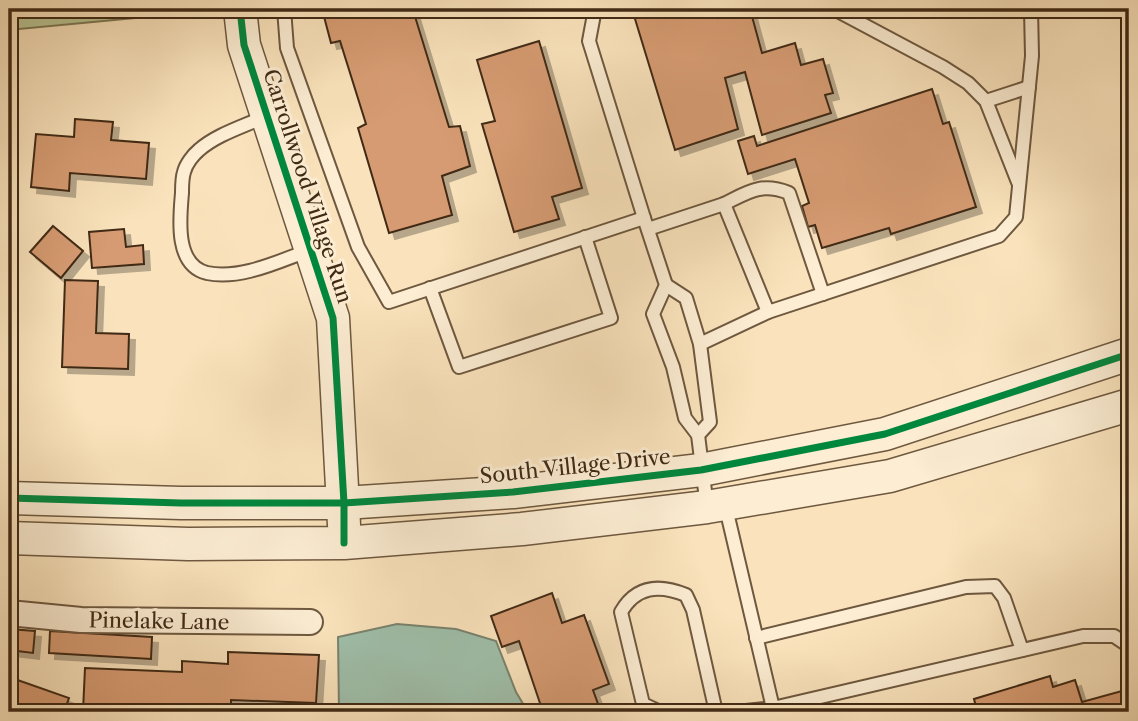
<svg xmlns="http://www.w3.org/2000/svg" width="1138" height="721" font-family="'Libre Caslon Text',serif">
  <defs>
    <filter id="shadow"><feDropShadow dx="6" dy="6" stdDeviation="0" flood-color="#0004"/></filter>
  </defs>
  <rect width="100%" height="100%" fill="#fae3bc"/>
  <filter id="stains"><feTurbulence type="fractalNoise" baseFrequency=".00286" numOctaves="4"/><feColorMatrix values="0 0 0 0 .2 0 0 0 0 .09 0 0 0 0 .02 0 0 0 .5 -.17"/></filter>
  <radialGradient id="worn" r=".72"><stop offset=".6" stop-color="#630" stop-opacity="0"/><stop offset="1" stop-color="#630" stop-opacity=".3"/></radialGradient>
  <polygon fill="#bac594" stroke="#7d7854" stroke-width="2" points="9,9 177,9 177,14 9,30"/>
  <polygon fill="#9fbfaa" stroke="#79836e" stroke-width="2" points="397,624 456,629 496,641 516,692 528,712 339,712 338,637"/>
  <g fill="#d69b72" stroke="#402a15" stroke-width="2" filter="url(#shadow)">
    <polygon points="322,9 413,10 449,127 460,126 470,166 442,176 452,215 389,233 358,128 366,124 340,41 331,43"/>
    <polygon points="632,9 690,9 692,16 715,9 718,18 750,9 762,53 795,43 801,65 823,59 833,93 825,95 831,113 762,135 745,72 725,78 738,129 675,150"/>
    <polygon points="539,41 582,188 552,197 559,219 514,232 482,124 495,121 477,60"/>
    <polygon points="932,89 943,124 949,122 976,207 891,234 889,228 822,248 815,225 808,227 802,206 809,203 795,159 748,174 738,141 754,136 757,146"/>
    <polygon points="75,119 113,122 111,140 149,143 146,179 70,173 69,191 31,187 36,134 74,137"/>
    <polygon points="53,226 83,251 61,278 30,252"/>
    <polygon points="124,229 126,247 143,245 144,264 92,268 89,232"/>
    <polygon points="65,280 98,281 96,333 129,334 128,369 62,367"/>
    <polygon points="552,593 562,623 584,615 609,684 593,690 601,712 543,712 519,641 502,647 491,616"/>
    <polygon points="9,629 35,631 33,653 9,650"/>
    <polygon points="50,631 152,637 151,659 49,653"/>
    <polygon points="228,652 319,655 316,703 231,700 231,711 185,708 185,712 83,711 85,668 182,672 182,661 228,664"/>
    <polygon points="1050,676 1053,687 1075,680 1082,702 1129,689 1129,712 974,712 977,711 974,699"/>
    <polygon points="9,677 69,698 64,712 9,712"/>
  </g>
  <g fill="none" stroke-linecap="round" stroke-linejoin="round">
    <g stroke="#6e583f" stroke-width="16">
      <g id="service">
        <polyline points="284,9 287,48 358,247 389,302 644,218 666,285 653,314 673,367 685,418 698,435 707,507"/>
        <polyline points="595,9 589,41 644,218"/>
        <polyline points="834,9 943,67 968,83 986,101 1018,182"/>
        <polyline points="986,101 1029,87"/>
        <path d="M266 116C245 126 217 134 199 150 193 155 186 164 184 172 182 178 182 186 182 193 180 217 174 265 207 273 241 280 279 261 310 250"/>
        <path d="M724 204C748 192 761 182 789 193L823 294"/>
        <polyline points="648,229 724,204 768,312 999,236 1016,217 1032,56 1031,9"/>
        <polyline points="666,285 686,298 700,344 710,422 698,435"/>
        <polyline points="430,288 459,367 611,318 585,237"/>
        <polyline points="700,344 768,312"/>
        <polyline points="725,504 773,708 1083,636 1114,636 1129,646"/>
        <polyline points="756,638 966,587 995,586 1004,598 1022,650"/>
        <path d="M660 712 643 704 621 612C636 586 659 584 686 595L693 610 716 712"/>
        <polyline points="736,712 773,708"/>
      </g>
    </g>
    <g stroke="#6e583f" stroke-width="28">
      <polyline id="minor" points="9,613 81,620 310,622"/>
    </g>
    <g stroke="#6e583f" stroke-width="35">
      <g id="tertiary">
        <polyline points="240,9 244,45 333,318 344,525"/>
        <polyline points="9,498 181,503 344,503 513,492 701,470 885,434 1129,354"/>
        <polyline points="9,538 188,544 344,543 522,529 707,507 890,476 1129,405"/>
      </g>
    </g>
    <use href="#service" stroke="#fcedd3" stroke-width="12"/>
    <use href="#minor" stroke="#fcedd3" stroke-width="24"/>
    <use href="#tertiary" stroke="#fcedd3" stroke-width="32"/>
    <g stroke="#fcedd3" stroke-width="11">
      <g id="cycleway">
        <polyline points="240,9 244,45 333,318 344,503 344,543"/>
        <polyline points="9,498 181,503 344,503 513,492 701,470 885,434 1129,354"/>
      </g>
    </g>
    <use href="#cycleway" stroke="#00873e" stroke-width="7"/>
  </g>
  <g text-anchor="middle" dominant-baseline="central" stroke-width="6" stroke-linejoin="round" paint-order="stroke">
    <g font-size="21" fill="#402a15" stroke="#fcedd3">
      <text transform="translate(308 186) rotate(72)">Carrollwood Village Run</text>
      <text transform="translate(575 466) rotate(-6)">South Village Drive</text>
      <text transform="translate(159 621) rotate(1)">Pinelake Lane</text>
    </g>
  </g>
  <rect width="1138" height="721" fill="none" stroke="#fae3bc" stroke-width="35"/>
  <rect x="10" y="10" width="1117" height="700" fill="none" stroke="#402a15" stroke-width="3.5"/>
  <rect x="18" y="18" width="1103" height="686" fill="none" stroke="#402a15" stroke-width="2"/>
  <rect width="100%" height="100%" filter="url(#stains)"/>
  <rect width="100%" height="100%" fill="url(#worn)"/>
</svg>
